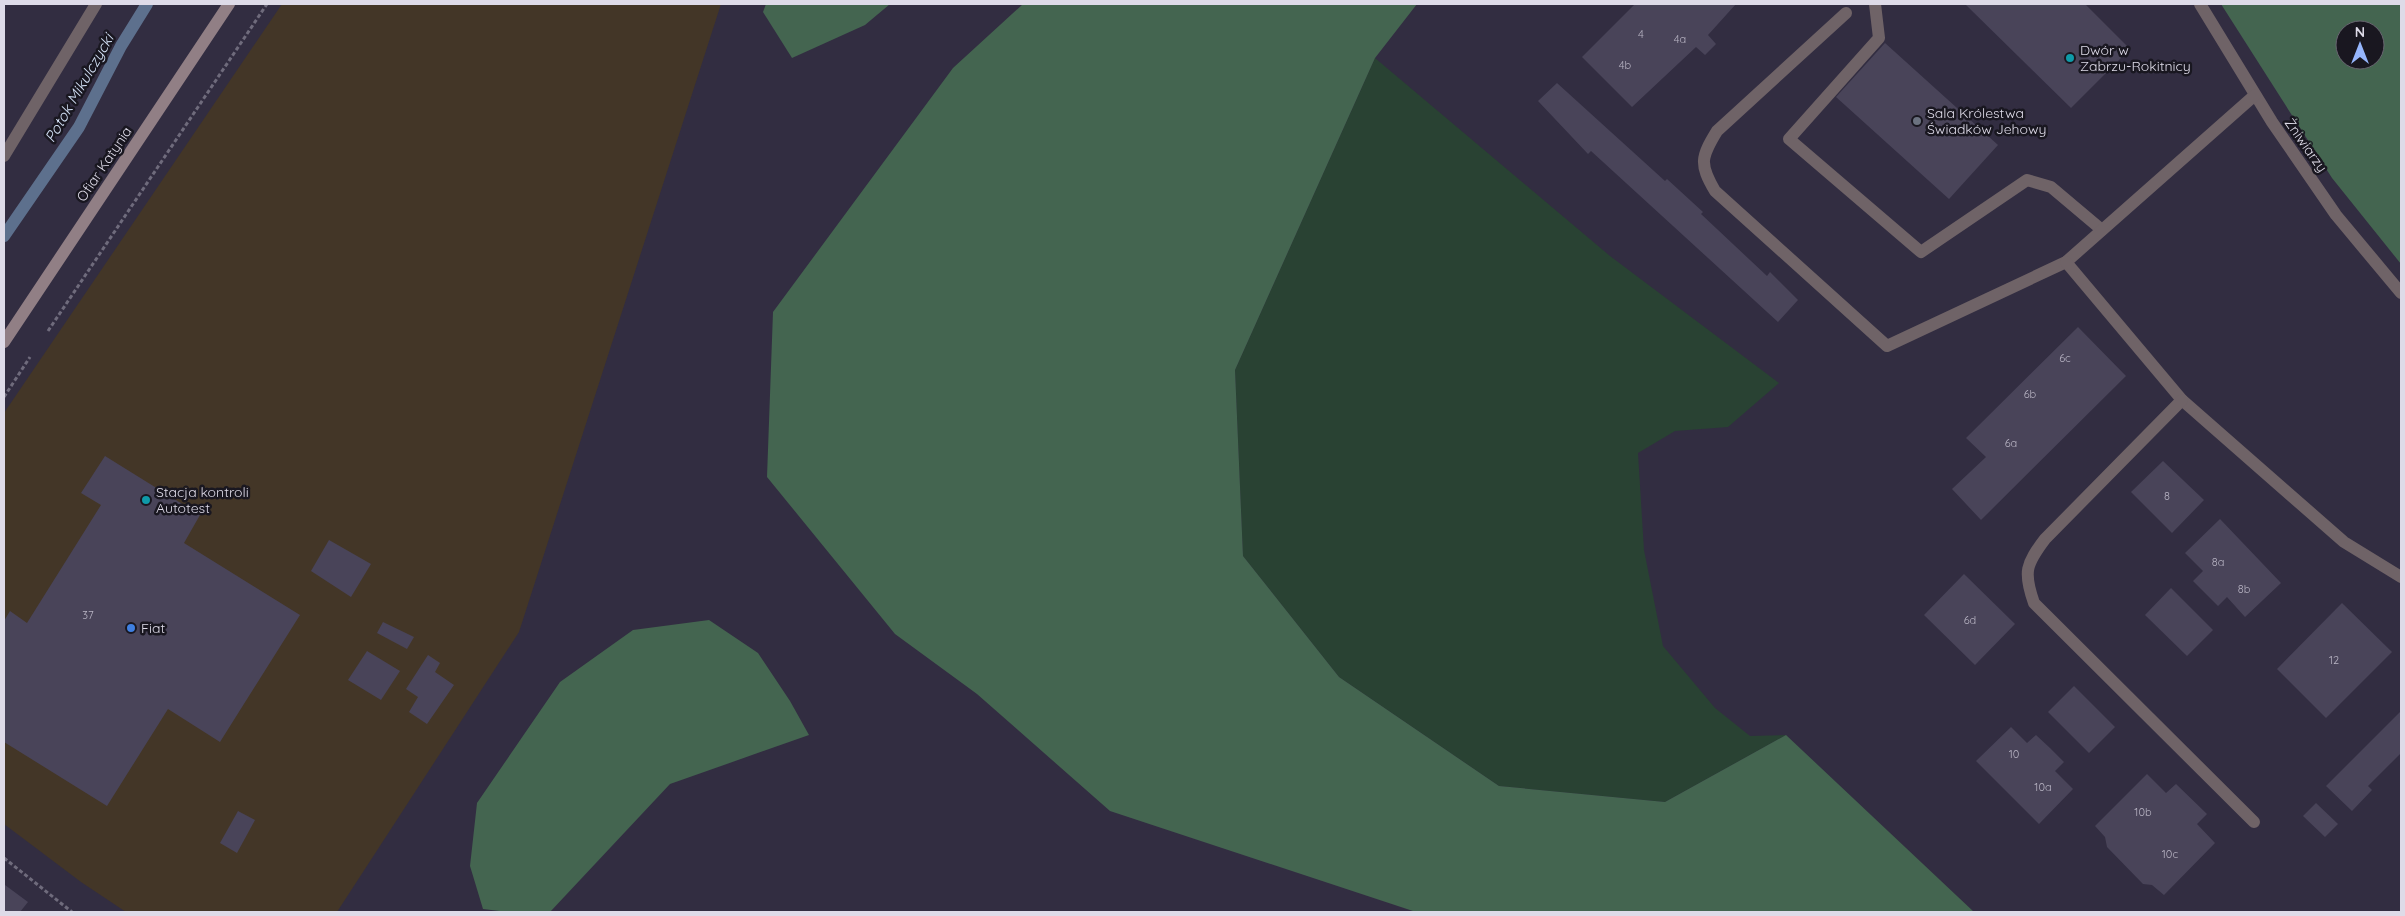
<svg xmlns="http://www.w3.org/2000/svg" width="2405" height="916" font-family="Quicksand,sans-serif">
  <rect width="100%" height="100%" fill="#322d41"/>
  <polygon fill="#433627" points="282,4 721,4 519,632 337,912 126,912 81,882 4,824 4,413"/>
  <polygon fill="#294233" points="1375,58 1610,256 1779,383 1728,427 1675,431 1638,453 1644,550 1663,646 1715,708 1750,736 1786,735 1665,802 1499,786 1339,677 1243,556 1235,370"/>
  <g fill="#446550" fill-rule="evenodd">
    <polygon points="766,4 890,4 865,25 792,58 763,12"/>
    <polygon points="1023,4 1417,4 1375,58 1235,370 1243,556 1339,677 1499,786 1665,802 1786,735 1974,912 1416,912 1110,811 977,694 895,634 767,477 773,312 953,68"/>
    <path d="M2221 4H2401V264L2332 178ZM2345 30H2375V60H2345Z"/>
    <polygon points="709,620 758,653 790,701 809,735 670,784 550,912 508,912 483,909 470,866 477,803 560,682 633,630"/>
  </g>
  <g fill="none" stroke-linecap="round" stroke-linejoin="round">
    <polyline stroke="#5d708d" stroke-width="12" points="4,236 79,127 121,46 147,4"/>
  </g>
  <g fill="#494459">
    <polygon points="1635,4 1736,4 1708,35 1716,44 1705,55 1696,47 1632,107 1582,57"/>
    <polygon points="1965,4 2085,4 2130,49 2071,108"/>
    <polygon points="1885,43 1998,145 1949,199 1836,97"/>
    <polygon points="1557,83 1665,181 1667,179 1703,212 1701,214 1767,276 1770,272 1798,300 1778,322 1591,151 1588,154 1538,101"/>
    <polygon points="2078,327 2126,376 1981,520 1952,489 1986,457 1966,438"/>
    <polygon points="105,456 200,515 184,543 300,615 220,742 168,709 107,806 4,742 4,621 10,611 27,623 101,505 81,493"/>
    <polygon points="2163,461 2204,500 2172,533 2131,492"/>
    <polygon points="2220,519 2281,583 2245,617 2227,597 2218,606 2193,581 2203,571 2185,553"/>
    <polygon points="329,540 371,564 351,597 311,571"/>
    <polygon points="1964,574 2015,624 1975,665 1924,615"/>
    <polygon points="2171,588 2213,630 2187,656 2145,615"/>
    <polygon points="2342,603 2392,652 2326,718 2277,669"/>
    <polygon points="383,622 414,637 407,649 377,633"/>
    <polygon points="367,651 400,671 381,700 348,680"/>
    <polygon points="428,655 440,663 435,672 454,685 427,724 409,712 418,697 406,689"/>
    <polygon points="2074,686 2115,727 2089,753 2048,712"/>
    <polygon points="2401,711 2401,753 2368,786 2372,790 2352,811 2326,786"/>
    <polygon points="2011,727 2027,743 2036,735 2050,748 2064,762 2055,771 2073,789 2039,824 1976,761"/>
    <polygon points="2147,774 2166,793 2176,784 2207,814 2197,824 2215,843 2164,895 2152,885 2143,884 2107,847 2105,837 2095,826"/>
    <polygon points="2316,803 2338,824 2325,837 2303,816"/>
    <polygon points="238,811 255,820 237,853 220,843"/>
    <polygon points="5,885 28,902 20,912 4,911"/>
  </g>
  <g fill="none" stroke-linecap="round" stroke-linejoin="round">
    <g stroke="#6f6b7c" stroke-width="3" stroke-dasharray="4 2.5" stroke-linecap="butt">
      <polyline points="48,331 267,4"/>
      <polyline points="4,397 30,357"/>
      <polyline points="4,858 72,912"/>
    </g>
    <polyline stroke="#6f6367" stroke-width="12" points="1875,4 1879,38 1789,139 1921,252 2027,180 2051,187 2102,230"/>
    <g stroke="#6f6367" stroke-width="12">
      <polyline points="2200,4 2272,122 2336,215 2401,293"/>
      <path d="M1846 13 1717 131C1701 157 1699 164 1715 191L1887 346 2066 262 2255 95"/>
      <polyline points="4,156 96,4"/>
      <polyline points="2066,262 2182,400 2344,542 2401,577"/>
      <path d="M2182 400 2045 539C2026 564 2023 572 2034 603L2254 822"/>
    </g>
    <polyline stroke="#917f85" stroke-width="12" points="4,342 229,4"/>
  </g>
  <g fill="#0f9aa8" stroke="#191720" stroke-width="2">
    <circle cx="2070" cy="58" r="5"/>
    <circle cx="146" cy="500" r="5"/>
  </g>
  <circle fill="#6b7280" stroke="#191720" stroke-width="2" cx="1917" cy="121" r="5"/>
  <circle fill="#3f7fe0" stroke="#191720" stroke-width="2" cx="131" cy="628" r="5"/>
  <g text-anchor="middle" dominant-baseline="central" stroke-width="5" stroke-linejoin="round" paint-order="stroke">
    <g font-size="11" fill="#b9b5c4">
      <text x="1641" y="34">4</text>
      <text x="1680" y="39">4a</text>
      <text x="1625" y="65">4b</text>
      <text x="2065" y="358">6c</text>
      <text x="2030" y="394">6b</text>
      <text x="2011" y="443">6a</text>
      <text x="2167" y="496">8</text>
      <text x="2218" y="562">8a</text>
      <text x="2244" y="589">8b</text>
      <text x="88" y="615">37</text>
      <text x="1970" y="620">6d</text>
      <text x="2334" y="660">12</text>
      <text x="2014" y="754">10</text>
      <text x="2043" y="787">10a</text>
      <text x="2143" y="812">10b</text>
      <text x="2170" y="854">10c</text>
    </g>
    <g font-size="14" fill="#dedbe8" stroke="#191720" text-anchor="start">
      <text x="2080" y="50">Dwór w<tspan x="2080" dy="16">Zabrzu-Rokitnicy</tspan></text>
      <text x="1927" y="113">Sala Królestwa<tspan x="1927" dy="16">Świadków Jehowy</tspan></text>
      <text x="156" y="492">Stacja kontroli<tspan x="156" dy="16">Autotest</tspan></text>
      <text x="141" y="628">Fiat</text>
    </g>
    <g font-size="14" fill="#dedbe8" stroke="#191720">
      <text transform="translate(2306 145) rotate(55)">Żniwiarzy</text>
      <text transform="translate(104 164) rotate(-56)">Ofiar Katynia</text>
    </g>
    <g font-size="15" font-style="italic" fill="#d5e3f8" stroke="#191720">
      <text transform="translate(79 88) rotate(-60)">Potok Mikulczycki</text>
    </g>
  </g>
  <rect width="2405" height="916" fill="none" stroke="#dedbe8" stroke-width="10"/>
  <g transform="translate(2360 45)"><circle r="24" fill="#191720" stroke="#686570"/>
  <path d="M0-4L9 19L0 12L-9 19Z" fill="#96b6fd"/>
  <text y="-8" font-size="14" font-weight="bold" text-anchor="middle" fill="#dedbe8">N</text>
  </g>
</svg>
